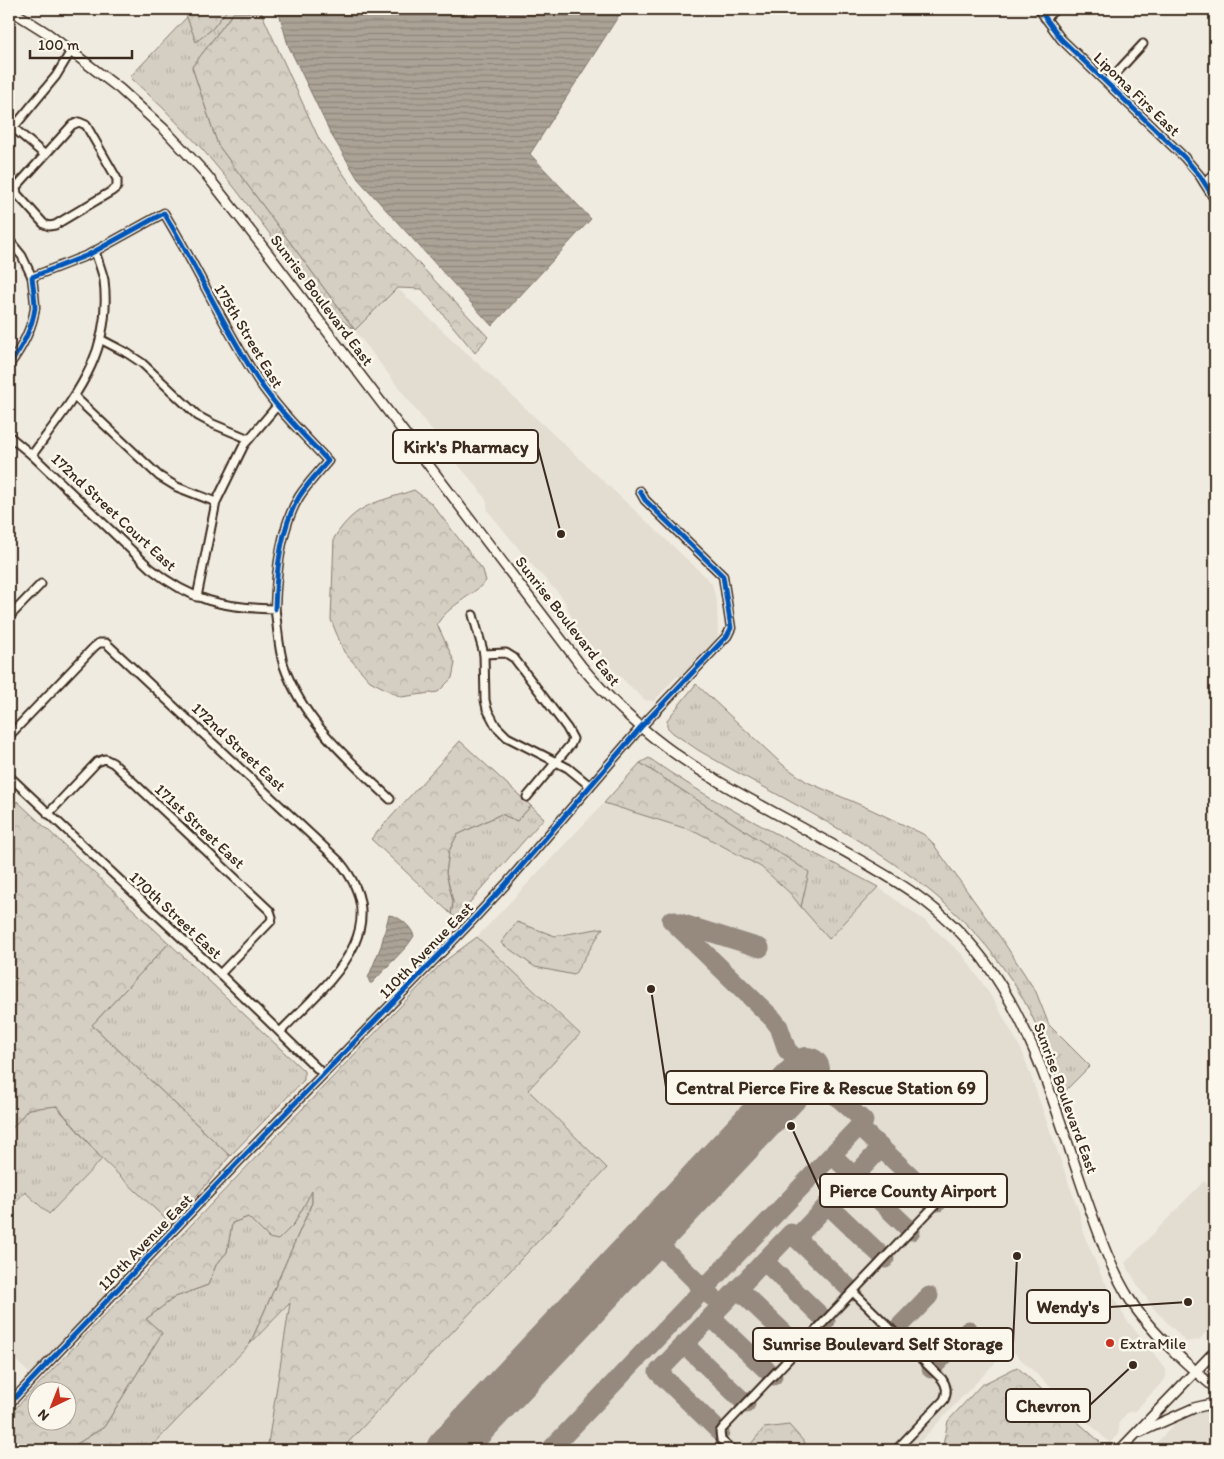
<svg xmlns="http://www.w3.org/2000/svg" width="1224" height="1459" font-family="Itim,sans-serif">
  <defs>
    <pattern id="grass-tufts" width="24" height="20" patternUnits="userSpaceOnUse" patternTransform="scale(1.25)"><rect width="24" height="20" fill="#d5cec3"/><path d="M3 7l-1-3M5 7V3M7 7l1-3M15 17l-1-3M17 17v-4M19 17l1-3" fill="none" stroke="#b8b1a7"/></pattern>
    <pattern id="forest-crowns" width="20" height="18" patternUnits="userSpaceOnUse" patternTransform="scale(1.25)"><rect width="20" height="18" fill="#d5cec3"/><path d="M2 6a3 3 0 1 1 6 0M12 15a3 3 0 1 1 6 0" fill="none" stroke="#b8b1a7"/></pattern>
    <pattern id="water-rules" width="6" height="5" patternUnits="userSpaceOnUse" patternTransform="scale(1.25)"><rect width="6" height="5" fill="#aca397"/><path d="M0 2.5h6" fill="none" stroke="#8d857b"/></pattern>
  </defs>
  <rect width="100%" height="100%" fill="#f0ebe0"/>
  <filter id="ink" filterUnits="userSpaceOnUse"><feTurbulence type="fractalNoise" baseFrequency=".02" numOctaves="2"/><feDisplacementMap in="SourceGraphic" scale="10" xChannelSelector="R" yChannelSelector="G"/><feConvolveMatrix kernelMatrix="1 2 1 2 8 2 1 2 1" color-interpolation-filters="sRGB"/></filter>
  <g filter="url(#ink)">
    <g fill="#e2dcd1">
      <polygon points="397,288 706,577 712,584 717,603 718,635 716,642 684,676 676,677 654,701 645,700 597,655 593,649 579,634 563,598 532,565 488,511 487,502 478,488 459,466 356,332 356,329"/>
      <polygon points="604,803 697,832 761,867 790,893 829,939 878,887 924,920 963,955 995,1002 1022,1051 1081,1218 1082,1230 1102,1277 1126,1319 1166,1369 1166,1377 1165,1379 1135,1411 1127,1413 1118,1424 1119,1429 1118,1434 1110,1443 1009,1348 912,1450 341,1450 528,1090 580,1034 477,937"/>
      <polygon points="102,1159 172,1225 30,1374 9,1354 9,1210 25,1192 49,1214"/>
      <polygon points="1204,1181 1215,1193 1215,1322 1199,1340 1186,1342 1155,1310 1140,1289 1125,1263"/>
      <polygon points="291,1302 267,1450 148,1450 250,1344"/>
      <polygon points="1210,1408 1215,1409 1215,1450 1150,1450 1181,1417"/>
    </g>
    <g fill="url(#grass-tufts)" stroke="#887c70">
      <polygon points="228,9 261,9 261,12 233,13 192,67 218,145 355,330 328,310 234,187 203,150 164,109 130,77 187,17 196,41 212,29"/>
      <path d="M696 684 783 765 807 782 870 809 923 834 931 841 1003 941 1036 992 1049 1025 1090 1066 1062 1094C1050 1057 1037 1021 1016 987 943 869 813 818 698 750L673 733 667 727V720Z"/>
      <path d="M649 758C721 809 801 845 878 887L829 939 801 907 808 872 640 763Z"/>
      <polygon points="531,806 544,818 456,918 451,914 453,902 446,873 449,851 457,835 501,814 517,821"/>
      <polygon points="169,943 304,1071 304,1080 230,1156 92,1025"/>
      <polygon points="56,1106 102,1159 49,1214 25,1192 9,1209 9,1132 28,1109"/>
      <polygon points="312,1189 312,1203 250,1344 148,1450 67,1450 104,1427 162,1333 146,1319 175,1297 208,1285 216,1265 227,1252 232,1223 248,1217 269,1238 294,1224"/>
    </g>
    <g fill="url(#forest-crowns)" stroke="#887c70" fill-rule="evenodd">
      <polygon points="184,9 228,9 212,29 196,42"/>
      <polygon points="261,12 319,139 370,212 488,337 475,353 422,289 397,288 355,330 218,145 192,67 233,13"/>
      <path d="M414 490 431 503 483 570 486 581C471 597 449 605 437 624L455 663 452 678 438 692 401 697 370 681 344 652 331 620 334 538C357 502 377 503 414 490Z"/>
      <polygon points="460,741 531,806 517,821 501,814 457,835 449,851 446,873 453,902 451,914 371,839"/>
      <polygon points="640,763 809,872 801,907 790,893 761,867 697,832 604,803"/>
      <polygon points="17,801 169,943 92,1025 230,1156 172,1225 102,1159 57,1106 28,1109 9,1132 9,810"/>
      <polygon points="517,922 555,936 603,928 574,975 535,967 501,943"/>
      <path d="M477 937 580 1034 528 1090 607 1168 341 1450H267L290 1303 250 1344 312 1203V1191L294 1224 278 1240 269 1238 248 1217 232 1223 227 1252 216 1265 208 1285 175 1297 146 1319 162 1333 104 1427 67 1450 34 1447 28 1450H9V1415L442 963ZM38 1392H68V1422H38Z"/>
      <polygon points="1017,1367 1100,1442 1092,1450 942,1450 948,1421 981,1385"/>
      <polygon points="789,1425 805,1443 798,1450 746,1450 764,1428"/>
    </g>
    <g fill="url(#water-rules)" stroke="#7f7367">
      <polygon points="278,9 623,9 530,154 591,219 492,326 358,179 331,134 288,45"/>
      <path d="M389 915C399 916 411 926 414 936L407 946 372 983H370L368 978 381 946Z"/>
    </g>
    <g fill="none" stroke-linecap="round" stroke-linejoin="round">
      <g stroke="#968a7f" stroke-width="19">
        <polyline points="859,1127 938,1202"/>
        <polyline points="832,1155 911,1231"/>
        <polyline points="827,1204 885,1259"/>
        <polyline points="651,1237 712,1297"/>
        <polyline points="796,1238 853,1292"/>
        <polyline points="764,1261 826,1321"/>
        <polyline points="738,1289 800,1348"/>
        <polyline points="711,1317 773,1376"/>
        <polyline points="894,1332 929,1296"/>
        <polyline points="684,1344 746,1404"/>
        <polyline points="931,1369 969,1330"/>
        <polyline points="720,1432 658,1372 791,1233 796,1238 881,1148"/>
        <polyline points="550,1450 864,1121 807,1070 787,1050 779,1027 773,1019 671,920 760,948"/>
      </g>
      <polyline stroke="#968a7f" stroke-width="46" points="449,1450 807,1070"/>
      <g stroke="#3b2a1e" stroke-width="11">
        <g id="minor">
          <polyline points="1039,9 1061,39 1184,157 1200,176 1215,200"/>
          <polyline points="1045,18 1056,9"/>
          <polyline points="1108,82 1143,44"/>
          <polyline points="9,124 45,155 16,187 17,194 44,224 49,226 55,225 112,191 117,187 117,179 86,125 79,122 72,125 45,155"/>
          <polyline points="9,133 56,76 71,51"/>
          <polyline points="1204,182 1215,173"/>
          <polyline points="9,240 22,256 32,277"/>
          <polyline points="102,340 127,353 142,363 198,416 213,424 249,439"/>
          <path d="M9 365C21 349 32 329 35 308 35 298 33 287 32 277L88 255 164 213C197 267 223 326 258 380 278 410 304 435 328 461 318 473 307 484 299 497 280 528 276 574 275 609"/>
          <polyline points="75,397 159,476 177,487 216,502"/>
          <path d="M9 436 32 455 150 568C191 601 224 608 275 609 278 628 278 648 284 666 303 721 349 760 390 799"/>
          <path d="M32 455C73 399 113 355 104 280 102 271 98 261 95 251"/>
          <polyline points="197,597 216,502 244,445 277,406"/>
          <polyline points="473,615 484,654 485,700 487,709 496,726 507,737 568,768 590,786"/>
          <polyline points="9,617 41,584"/>
          <polyline points="484,654 506,653 514,658 567,728 573,739 571,744 527,797"/>
          <path d="M9 736 94 647 99 643H106L339 861C398 931 326 984 280 1032"/>
          <polyline points="9,776 220,974 323,1074"/>
          <polyline points="48,814 97,762 105,759 113,763 270,911 272,917 271,921 220,974"/>
          <path d="M853 1292 942 1379C947 1386 948 1392 944 1400L896 1450"/>
          <polyline points="9,1404 240,1160 469,924 506,884 641,727 727,636 731,628 723,576 645,500 640,491"/>
          <polyline points="732,1450 721,1440 720,1432 723,1428 938,1202"/>
        </g>
      </g>
      <g stroke="#3b2a1e" stroke-width="12">
        <g id="major">
          <path d="M9 9 47 33 120 89 165 130 205 173 270 256 582 667C610 700 641 730 677 755 723 787 775 812 824 840 885 874 939 901 983 959 1037 1031 1059 1122 1089 1206 1100 1237 1111 1269 1129 1298 1149 1331 1185 1363 1215 1388"/>
          <polyline points="1140,1432 1194,1408 1215,1403"/>
          <polyline points="1120,1450 1215,1351"/>
        </g>
      </g>
      <use href="#minor" stroke="#fbf7ec" stroke-width="7"/>
      <use href="#major" stroke="#fbf7ec" stroke-width="9"/>
      <g stroke="#fbf7ec" stroke-width="8">
        <g id="cycleway">
          <polyline points="1039,9 1061,39 1184,157 1200,176 1215,200"/>
          <path d="M9 365C21 349 32 329 35 308 35 298 33 287 32 277L88 255 164 213C197 267 223 326 258 380 278 410 304 435 328 461 318 473 307 484 299 497 280 528 276 574 275 609"/>
          <polyline points="9,1404 240,1160 469,924 506,884 641,727 727,636 731,628 723,576 645,500 640,491"/>
        </g>
      </g>
      <use href="#cycleway" stroke="#0057b8" stroke-width="5"/>
    </g>
  </g>
  <circle fill="#c8321e" stroke="#fbf7ec" stroke-width="2" cx="1110" cy="1343" r="5"/>
  <g text-anchor="middle" dominant-baseline="central" stroke-width="5" stroke-linejoin="round" paint-order="stroke">
    <g font-size="16" fill="#3b2a1e" stroke="#fbf7ec">
      <text transform="translate(1137 94) rotate(44)">Lipoma Firs East</text>
      <text transform="translate(322 300) rotate(53)">Sunrise Boulevard East</text>
      <text transform="translate(249 336) rotate(59)">175th Street East</text>
      <text transform="translate(114 512) rotate(43)">172nd Street Court East</text>
      <text transform="translate(568 621) rotate(52)">Sunrise Boulevard East</text>
      <text transform="translate(239 747) rotate(43)">172nd Street East</text>
      <text transform="translate(200 826) rotate(43)">171st Street East</text>
      <text transform="translate(176 915) rotate(43)">170th Street East</text>
      <text transform="translate(426 950) rotate(-46)">110th Avenue East</text>
      <text transform="translate(1066 1098) rotate(70)">Sunrise Boulevard East</text>
      <text transform="translate(145 1242) rotate(-46)">110th Avenue East</text>
    </g>
    <g font-size="16" fill="#3b2a1e" stroke="#fbf7ec" text-anchor="start">
      <text x="1120" y="1343">ExtraMile</text>
    </g>
  </g>
  <path fill="none" stroke="#3b2a1e" stroke-width="2" d="M561 534L538 447M651 989L666 1087M791 1126L820 1190M1188 1302L1110 1307M1017 1256L1013 1344M1133 1365L1090 1405"/>
  <g fill="#3b2a1e" stroke="#fbf7ec" stroke-width="2">
    <circle cx="561" cy="534" r="5"/>
    <circle cx="651" cy="989" r="5"/>
    <circle cx="791" cy="1126" r="5"/>
    <circle cx="1188" cy="1302" r="5"/>
    <circle cx="1017" cy="1256" r="5"/>
    <circle cx="1133" cy="1365" r="5"/>
  </g>
  <g fill="#fbf7ec" stroke="#3b2a1e" stroke-width="2">
    <rect x="393" y="430" width="145" height="33" rx="5"/>
    <rect x="666" y="1071" width="321" height="33" rx="5"/>
    <rect x="820" y="1174" width="187" height="33" rx="5"/>
    <rect x="1027" y="1290" width="83" height="33" rx="5"/>
    <rect x="753" y="1328" width="260" height="33" rx="5"/>
    <rect x="1006" y="1389" width="84" height="33" rx="5"/>
  </g>
  <g font-size="18" text-anchor="middle" font-weight="bold" fill="#3b2a1e">
    <text x="466" y="453">Kirk's Pharmacy</text>
    <text x="826" y="1094">Central Pierce Fire &amp; Rescue Station 69</text>
    <text x="913" y="1197">Pierce County Airport</text>
    <text x="1068" y="1313">Wendy's</text>
    <text x="883" y="1350">Sunrise Boulevard Self Storage</text>
    <text x="1048" y="1412">Chevron</text>
  </g>
  <rect width="1224" height="1459" fill="none" stroke="#fbf7ec" stroke-width="30"/>
  <rect x="15" y="15" width="1194" height="1429" fill="none" stroke="#3b2a1e" stroke-width="2" filter="url(#ink)"/>
  <g transform="translate(52 1406) rotate(223)"><circle r="24" fill="#fbf7ec" stroke="#aea59a"/>
  <path d="M0-4L9 19L0 12L-9 19Z" fill="#c8321e"/>
  <text y="-8" font-size="14" font-weight="bold" text-anchor="middle" fill="#3b2a1e">N</text>
  </g>
  <path d="M30 50v8h102v-8" fill="none" stroke="#3b2a1e" stroke-width="2.5"/>
  <text x="38" y="50" font-size="15" fill="#3b2a1e" stroke="#fbf7ec" stroke-width="4" paint-order="stroke">100 m</text>
</svg>
